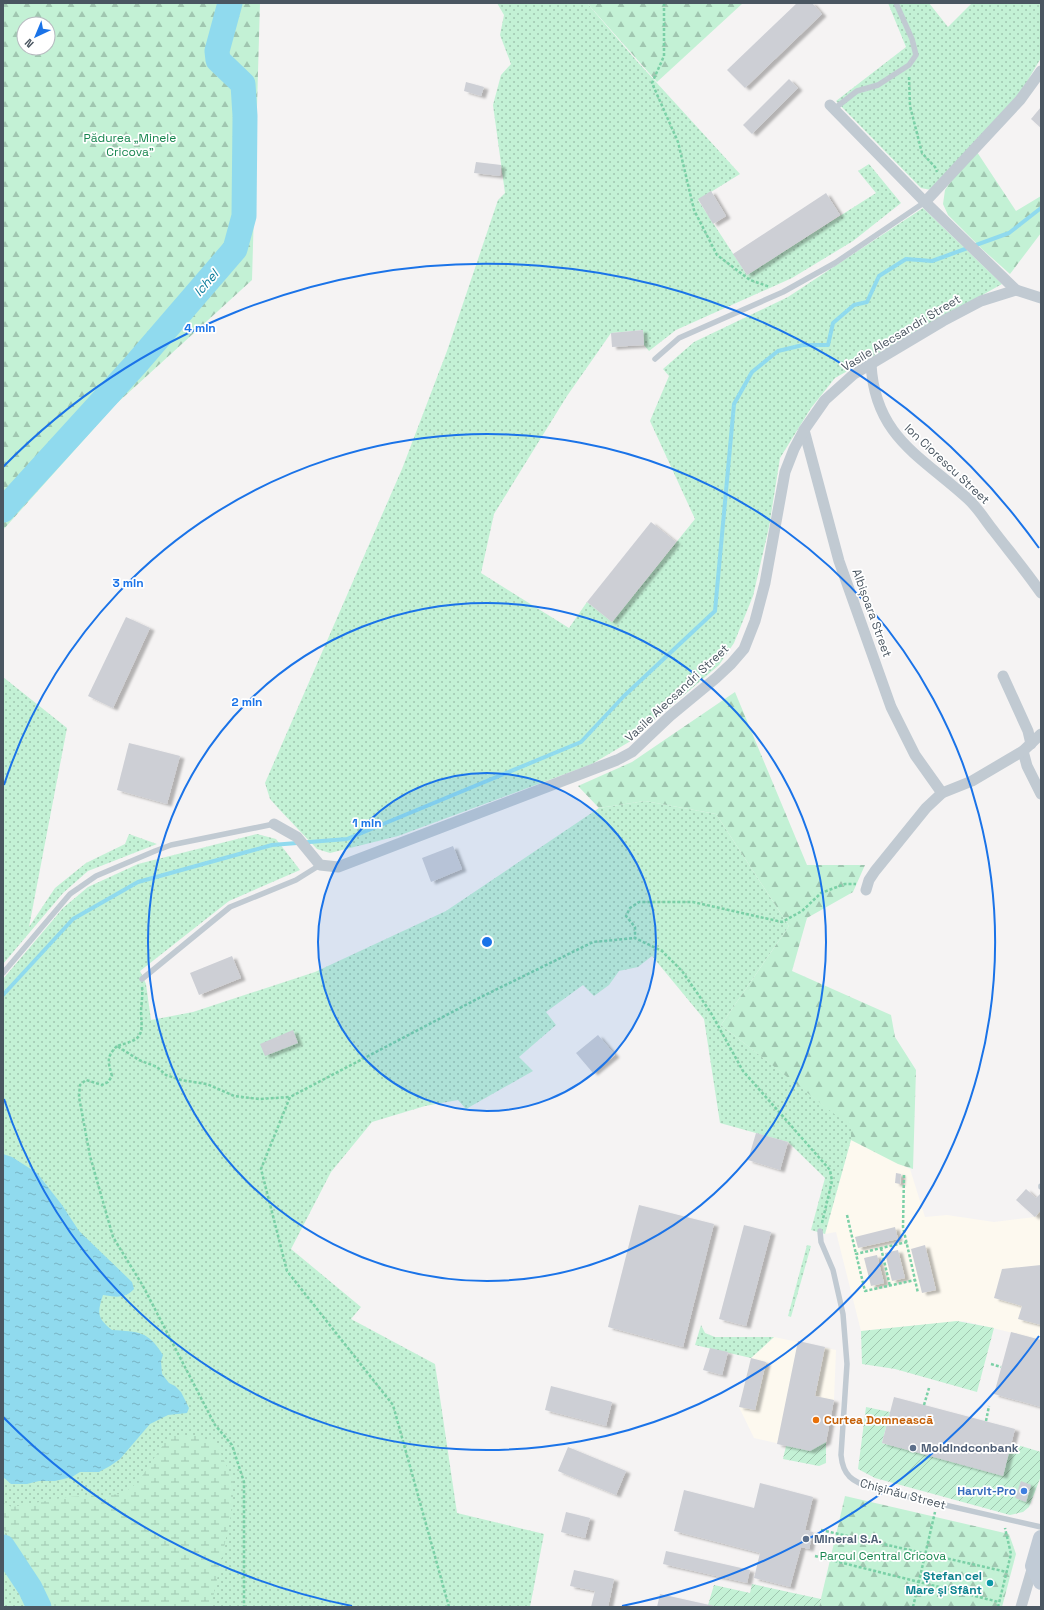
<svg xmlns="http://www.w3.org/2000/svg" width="1044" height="1610" font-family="'Space Grotesk',sans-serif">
  <defs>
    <pattern id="grass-dots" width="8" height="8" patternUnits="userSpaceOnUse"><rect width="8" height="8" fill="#c3f1d5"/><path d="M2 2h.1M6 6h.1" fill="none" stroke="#a0c6b0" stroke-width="1.8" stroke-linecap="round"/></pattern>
    <pattern id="forest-firs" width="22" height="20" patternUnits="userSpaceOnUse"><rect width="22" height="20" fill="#c3f1d5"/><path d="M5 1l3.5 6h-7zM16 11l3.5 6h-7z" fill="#a0c6b0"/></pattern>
    <pattern id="wetland-marsh" width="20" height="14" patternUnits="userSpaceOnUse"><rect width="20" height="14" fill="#c3f1d5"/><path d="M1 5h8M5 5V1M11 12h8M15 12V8" fill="none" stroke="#a0c6b0"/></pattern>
    <pattern id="garden-furrows" width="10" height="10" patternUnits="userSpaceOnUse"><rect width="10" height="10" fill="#c3f1d5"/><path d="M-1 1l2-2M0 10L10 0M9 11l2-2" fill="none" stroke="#a0c6b0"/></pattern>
    <pattern id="water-ripples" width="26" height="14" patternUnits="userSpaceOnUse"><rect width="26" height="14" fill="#90daee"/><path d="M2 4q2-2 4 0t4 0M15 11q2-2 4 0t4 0" fill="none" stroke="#78b4c4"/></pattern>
    <filter id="shadow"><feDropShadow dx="4.5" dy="2.5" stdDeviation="1" flood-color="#0004"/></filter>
  </defs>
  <rect width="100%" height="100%" fill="#f5f3f3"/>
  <g fill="#fdf9ef">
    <polygon points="851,1140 910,1169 925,1217 947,1215 994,1222 1035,1217 1041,1210 1041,1340 964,1321 861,1331 836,1232 825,1234"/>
    <polygon points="774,1337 836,1350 834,1400 826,1442 810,1451 754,1438 739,1407 751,1358"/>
  </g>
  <g fill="url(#grass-dots)">
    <polygon points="497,3 587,3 635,59 740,174 698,200 747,275 876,193 858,171 869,164 901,203 853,241 792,278 676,330 649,351 644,345 643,330 611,333 567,396 494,514 481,573 569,628 587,602 612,622 695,519 650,421 669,376 663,369 694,342 788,297 923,208 1002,284 835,378 811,408 780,458 769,527 753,596 734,643 719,665 629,742 592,764 398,836 330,853 317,849 279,809 270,799 265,783 402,469 447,351 498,200 505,193 493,105 501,75 511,64 500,35 504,15"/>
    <polygon points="888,3 929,3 948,27 972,3 1041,3 1041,58 1019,95 931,190 921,188 836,101 906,47"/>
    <polygon points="3,677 67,728 29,927 55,888 86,863 125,844 129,834 157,844 88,871 63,893 3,964"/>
    <polygon points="645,801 716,814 789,926 721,1025 852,1127 851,1140 825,1234 811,1230 825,1178 788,1142 720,1123 704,1019 652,956 638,967 619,971 609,985 594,996 583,985 546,1012 556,1025 519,1057 533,1071 466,1109 458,1100 425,1106 372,1122 331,1172 291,1249 361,1307 351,1319 435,1364 457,1513 544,1534 530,1607 3,1607 3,979 63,908 88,887 138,864 257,834 276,839 300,870 229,901 140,971 146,984 151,1020 193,1012 315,972 446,911 599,808"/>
    <polygon points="807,1245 811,1246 791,1317 788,1316"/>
    <polygon points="701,1325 705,1333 715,1337 774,1337 751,1358 695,1345"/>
  </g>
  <g fill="url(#forest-firs)" fill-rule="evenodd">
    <path d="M3 3H260L252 280 115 405 3 530ZM24 24H48V48H24Z"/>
    <polygon points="587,3 743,3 657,82"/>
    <polygon points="977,152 1016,211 1041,196 1041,233 1010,274 982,249 948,215 943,204 945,190 955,175"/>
    <polygon points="735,692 807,865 865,865 853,892 807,918 792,971 891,1015 895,1037 916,1070 913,1169 898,1164 851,1140 851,1127 721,1025 789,926 716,814 645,801 599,808 578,786 632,762"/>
    <polygon points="845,1496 1009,1534 1016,1554 1002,1607 819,1607"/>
  </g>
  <polygon fill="url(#wetland-marsh)" points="194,1435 216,1443 233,1480 233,1506 211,1607 47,1607 32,1572 3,1528 3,1503 12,1507 67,1497 123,1494 138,1482 169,1436"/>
  <g fill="url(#garden-furrows)">
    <polygon points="957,1321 994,1328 977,1392 895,1369 862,1364 861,1331"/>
    <polygon points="866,1407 890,1412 882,1443 1003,1475 1011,1443 1041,1452 1041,1476 1029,1507 1023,1512 1010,1515 875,1478 858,1469"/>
    <polygon points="826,1442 826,1463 819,1466 783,1459 786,1446"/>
    <polygon points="752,1584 821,1599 819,1607 717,1607 708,1605 714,1585 750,1593"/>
  </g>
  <path fill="url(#water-ripples)" d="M3 1154 12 1157 37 1173 62 1205 79 1231 132 1282 134 1289C125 1299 115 1297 103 1295 97 1313 97 1318 112 1330 139 1332 147 1330 163 1355L161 1361 162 1374 169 1383 175 1386 181 1392 189 1408 187 1413 168 1415 150 1424 120 1459 110 1466 99 1472H80L72 1477 55 1481H39L27 1484H11L3 1477Z"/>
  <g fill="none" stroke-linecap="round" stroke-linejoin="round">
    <polyline stroke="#90daee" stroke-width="4" points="3,995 73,919 138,882 272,845 347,839 581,742 624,696 715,611 734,404 752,372 778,351 803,345 828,345 833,323 854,305 867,302 879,276 906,259 932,261 1009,233 1041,208"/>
    <g stroke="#90daee" stroke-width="25">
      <polyline points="3,510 136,364 235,249 244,216 245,116 243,84 218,60 217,51 230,3"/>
      <polyline points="3,1547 30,1588 39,1607"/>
    </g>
  </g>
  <g fill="#cdcfd5" filter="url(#shadow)">
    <polygon points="797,3 812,3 822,14 745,88 727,70"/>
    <polygon points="789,79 798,88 752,134 743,125"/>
    <polygon points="466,82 484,87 481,96 464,91"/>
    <polygon points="1041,107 1041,128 1031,119"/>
    <polygon points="476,162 501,165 500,176 474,173"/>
    <polygon points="711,191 726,216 713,224 698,199"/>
    <polygon points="826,193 840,215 747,275 733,254"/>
    <polygon points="643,330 644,345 612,347 611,333"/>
    <polygon points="651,522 676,542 612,622 587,602"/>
    <polygon points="126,617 150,628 113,708 88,696"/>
    <polygon points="129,743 180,756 167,804 117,790"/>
    <polygon points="453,846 462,869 431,882 422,858"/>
    <polygon points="232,956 241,978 199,995 190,973"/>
    <polygon points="293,1030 298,1043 265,1056 260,1044"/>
    <polygon points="598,1035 615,1055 593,1073 576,1053"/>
    <polygon points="756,1133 788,1142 780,1170 748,1160"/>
    <polygon points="896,1173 901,1174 900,1184 895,1183"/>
    <polygon points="1026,1189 1036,1198 1041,1193 1041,1210 1035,1217 1016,1200"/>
    <polygon points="639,1205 714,1224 683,1347 608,1327"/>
    <polygon points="744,1225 771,1232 746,1326 719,1319"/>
    <polygon points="895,1227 898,1239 858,1248 855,1237"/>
    <polygon points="925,1245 936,1290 922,1293 911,1249"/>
    <polygon points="898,1250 905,1278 892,1281 885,1253"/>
    <polygon points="877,1255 884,1283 871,1286 864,1258"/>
    <polygon points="1041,1265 1041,1325 1018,1319 1022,1306 994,1298 1002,1269"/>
    <polygon points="1011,1332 1041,1340 1041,1407 994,1394"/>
    <polygon points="798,1341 825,1347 815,1396 834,1400 826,1442 810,1451 777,1444"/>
    <polygon points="710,1348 728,1352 722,1375 703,1370"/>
    <polygon points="751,1358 766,1362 755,1410 739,1407"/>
    <polygon points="551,1386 612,1402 606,1426 545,1410"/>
    <polygon points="894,1397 1015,1429 1003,1476 882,1443"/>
    <polygon points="568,1447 626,1471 616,1495 558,1471"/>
    <polygon points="1021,1481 1031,1485 1026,1502 1015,1498"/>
    <polygon points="760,1483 813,1497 805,1530 813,1532 809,1549 801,1547 790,1587 754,1578 760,1553 674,1531 684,1490 754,1508"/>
    <polygon points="566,1512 590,1518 585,1538 561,1532"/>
    <polygon points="666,1551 750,1570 747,1583 663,1564"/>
    <polygon points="574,1570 614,1579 608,1607 591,1607 595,1591 570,1586"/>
    <polygon points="660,1594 714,1606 713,1607 657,1607"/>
  </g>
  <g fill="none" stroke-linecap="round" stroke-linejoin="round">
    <g stroke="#7ad0a6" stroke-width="2.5" stroke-dasharray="3 2" stroke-linecap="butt">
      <polyline points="664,3 664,56 652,83 678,142 694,210 717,255 750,280 770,287"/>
      <polyline points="909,77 910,106 922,153 935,167 937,172"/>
      <path d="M142 987C143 996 141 1005 141 1013 143 1038 141 1039 117 1046L139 1060 157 1067 166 1075 181 1080 207 1084 234 1096 259 1099 290 1097"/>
      <path d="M117 1046C106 1057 108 1062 112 1076L108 1082 102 1085 86 1080 80 1085 79 1097 90 1156 113 1237 143 1286 215 1425 232 1445 244 1482V1607"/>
      <polyline points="904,1175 903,1227 918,1293"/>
      <polyline points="847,1215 856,1254"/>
      <polyline points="822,1223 832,1181 830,1170 743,1071 711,1013 682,971 662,951 635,938 635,927 626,916 630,908 639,902 693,902 782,922 802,911 821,893 845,884 856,884"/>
      <polyline points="907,1242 856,1254 865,1291 915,1280"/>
      <polyline points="881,1248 890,1286"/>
      <polyline points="991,1364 1001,1367"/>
      <polyline points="924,1405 929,1388"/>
      <polyline points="986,1421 989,1406"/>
      <polyline points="821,1530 1007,1572"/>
      <polyline points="815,1556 999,1602"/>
      <polyline points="449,1607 393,1405 287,1271 261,1169 290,1097 479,998 593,942 635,938"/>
      <polyline points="913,1607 935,1512"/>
      <polyline points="998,1607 1011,1554 1005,1528"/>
    </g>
    <g stroke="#c1cad2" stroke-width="5.5">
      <polyline points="834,109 857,91 878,85 909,65 916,55 912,39 896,3"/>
      <polyline points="655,359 679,338 783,292 835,263 925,202"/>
      <polyline points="3,973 70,894 96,876 155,851 171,845 274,824"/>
      <polyline points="142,979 230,907 296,880 320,865"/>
      <polyline points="1041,1186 1041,1187"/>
      <path d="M820 1231 821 1242 833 1270 843 1314 847 1364 841 1455C843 1476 852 1481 871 1488L1041 1527"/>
    </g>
    <g stroke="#c1cad2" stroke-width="11">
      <polyline points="830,105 925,202 1016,290 1041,298"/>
      <polyline points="925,202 1020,100 1041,71"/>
      <path d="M871 364C875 437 921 456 968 499 978 508 985 520 993 530 1009 551 1026 571 1041 593"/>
      <polyline points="804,430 839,561 891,707 915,755 942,793"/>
      <polyline points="1003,676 1028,731 1031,744"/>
      <polyline points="1023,751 1027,766 1041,794"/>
      <polyline points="274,824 297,837 320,865 338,867 617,760 632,752 670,716 716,678 731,664 744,649 755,621 765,583 785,472 794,449 804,430 825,400 854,374 943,321 981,301 1016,290"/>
      <polyline points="866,890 869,880 875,871 926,808 942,793 972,781 1023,751 1041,734"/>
      <polyline points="1021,1607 1033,1566"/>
    </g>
    <polyline stroke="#c1cbd6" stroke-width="16" points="1041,1538 1033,1566 1041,1582"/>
  </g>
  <circle cx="487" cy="942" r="169" fill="#1a73e8" fill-opacity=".12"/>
  <g fill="none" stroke="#1a73e8" stroke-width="2">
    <circle cx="487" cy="942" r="169"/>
    <circle cx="487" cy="942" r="339"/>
    <path d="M4 785A508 508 0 1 1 4 1099"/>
    <path d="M1039 1336A678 678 0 0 1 622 1606M352 1606A678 678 0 0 1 3 1417M3 467A678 678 0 0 1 1039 548"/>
  </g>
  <circle fill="#e8710a" stroke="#fff" stroke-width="1.5" cx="816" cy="1420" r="4"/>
  <g fill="#5c6f8a" stroke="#fff" stroke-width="1.5">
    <circle cx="913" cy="1448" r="4"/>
    <circle cx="806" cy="1539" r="4"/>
  </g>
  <circle fill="#3f7fe0" stroke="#fff" stroke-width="1.5" cx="1024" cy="1491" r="4"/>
  <circle fill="#0f9aa8" stroke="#fff" stroke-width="1.5" cx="990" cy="1583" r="4"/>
  <g text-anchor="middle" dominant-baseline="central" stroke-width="3.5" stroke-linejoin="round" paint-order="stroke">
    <g font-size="12" fill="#17864f" stroke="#fff">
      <text x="130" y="138">Pădurea „Minele<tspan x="130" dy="14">Cricova”</tspan></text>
      <text x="883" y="1556">Parcul Central Cricova</text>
    </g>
    <g font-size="12" fill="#4a5661" stroke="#fff">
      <text transform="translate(901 333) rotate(-31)">Vasile Alecsandri Street</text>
      <text transform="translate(947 464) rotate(43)">Ion Ciorescu Street</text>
      <text transform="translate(872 613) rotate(70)">Albișoara Street</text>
      <text transform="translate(677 693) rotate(-43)">Vasile Alecsandri Street</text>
      <text transform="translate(903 1494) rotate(15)">Chișinău Street</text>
    </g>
    <g font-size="12" font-weight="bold" fill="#c56008" stroke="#fff" text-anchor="start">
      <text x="824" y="1420">Curtea Domnească</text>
    </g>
    <g font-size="12" font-weight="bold" fill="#4e5e75" stroke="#fff" text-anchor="start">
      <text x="921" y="1448">Moldindconbank</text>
      <text x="814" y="1539">Mineral S.A.</text>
    </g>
    <g font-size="12" font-weight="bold" fill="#366cbe" stroke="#fff" text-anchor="end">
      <text x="1016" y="1491">Harvit-Pro</text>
    </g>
    <g font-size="12" font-weight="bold" fill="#0d838f" stroke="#fff" text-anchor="end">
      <text x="982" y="1576">Ștefan cel<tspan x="982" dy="14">Mare și Sfânt</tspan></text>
    </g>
    <g font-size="13" font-style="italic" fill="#0c7c9b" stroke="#fff">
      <text transform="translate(206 283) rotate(-49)">Ichel</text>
    </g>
  </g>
  <circle cx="487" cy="942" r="6" fill="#1a73e8" stroke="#fff" stroke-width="2"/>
  <g font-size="12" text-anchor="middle" font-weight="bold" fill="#1a73e8" stroke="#fff" stroke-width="3.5" stroke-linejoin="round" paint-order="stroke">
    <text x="200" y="332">4 min</text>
    <text x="128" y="587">3 min</text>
    <text x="247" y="706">2 min</text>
    <text x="367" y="827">1 min</text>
  </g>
  <rect width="1044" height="1610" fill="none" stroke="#4a5661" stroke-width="8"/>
  <g transform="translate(36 36) rotate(224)"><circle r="19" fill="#ffffff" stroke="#b7bbc0"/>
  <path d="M0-3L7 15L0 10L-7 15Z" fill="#1a73e8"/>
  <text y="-6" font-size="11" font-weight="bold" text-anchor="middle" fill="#4a5661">N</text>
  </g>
</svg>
